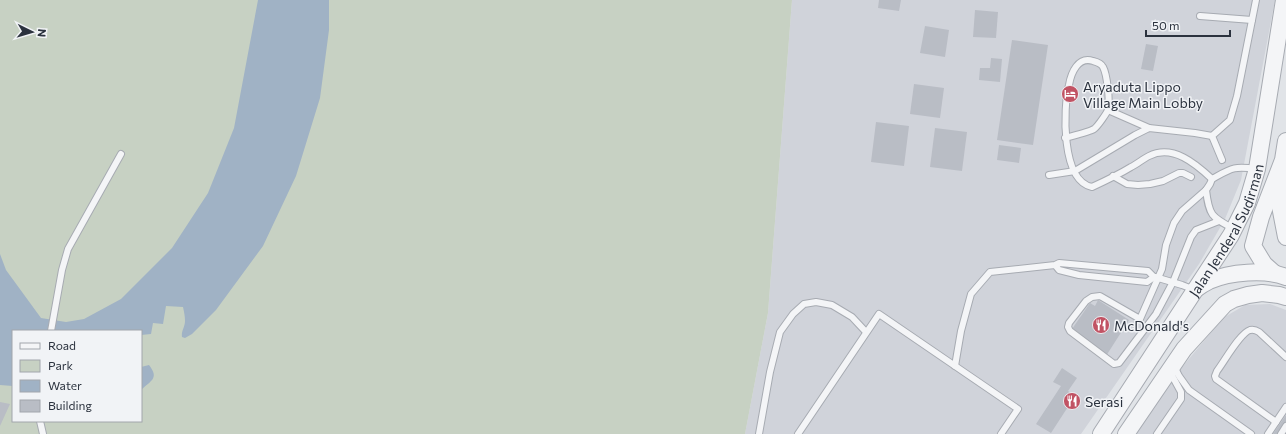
<svg xmlns="http://www.w3.org/2000/svg" width="1286" height="434" font-family="Commissioner,sans-serif">
  <rect width="100%" height="100%" fill="#e1e4e8"/>
  <g fill="#d0d3da">
    <polygon points="792,0 1275,0 1241,180 1225,219 1199,264 1081,434 745,434 768,313"/>
    <polygon points="1270,304 1286,310 1286,434 1136,434 1168,384 1223,318 1245,305"/>
  </g>
  <path fill="#c7d1c3" fill-rule="evenodd" d="M0 0H792L768 313 745 434H0ZM13 331H141V421H13Z"/>
  <g fill="#a0b2c5">
    <path d="M258 0H329V30L320 98 296 176 263 246 216 310 192 334 185 338 182 337C181 331 185 327 185 321 185 316 184 312 183 307L166 306 163 324 153 323 151 334 141 335V331H13V386L0 385V254L6 270 41 318 66 322 84 319 121 299 172 248 208 193 234 128Z"/>
    <path d="M149 365C159 378 152 380 141 390V367Z"/>
  </g>
  <g fill="#b9bdc5">
    <polygon points="879,0 901,0 899,11 878,8"/>
    <polygon points="975,10 998,12 996,38 973,37"/>
    <polygon points="925,26 949,30 945,57 920,53"/>
    <polygon points="1012,40 1048,45 1033,145 997,140"/>
    <polygon points="1146,44 1158,46 1153,71 1141,69"/>
    <polygon points="991,58 1002,59 1000,82 979,80 980,68 990,68"/>
    <polygon points="914,84 944,88 940,118 910,114"/>
    <polygon points="876,122 909,126 904,166 871,162"/>
    <polygon points="935,128 967,132 962,171 930,167"/>
    <polygon points="999,145 1021,148 1019,163 997,160"/>
    <polygon points="1098,300 1129,320 1106,356 1081,339 1082,336 1072,329 1090,303 1095,306"/>
    <polygon points="1062,368 1077,378 1068,391 1075,396 1051,433 1036,424 1061,386 1053,382"/>
    <polygon points="0,402 10,404 0,426"/>
    <polygon points="1286,415 1286,434 1273,434"/>
  </g>
  <g fill="none" stroke-linecap="round" stroke-linejoin="round">
    <g stroke="#a7abb2" stroke-width="8">
      <g id="service">
        <polyline points="1200,16 1252,20"/>
        <polyline points="1108,110 1149,128"/>
        <path d="M1065 138C1072 136 1089 132 1094 129 1097 127 1108 112 1108 109 1110 101 1107 74 1103 67 1101 63 1097 62 1093 61 1078 56 1071 73 1069 85 1063 108 1061 181 1092 187 1105 181 1118 175 1131 167 1137 164 1143 159 1149 156 1173 144 1196 164 1212 179"/>
        <polyline points="1222,160 1212,136 1230,120 1237,96 1256,0"/>
        <polyline points="1049,175 1075,171 1135,135 1149,128 1195,133 1212,136"/>
        <polyline points="1113,176 1127,184 1138,185 1150,184 1163,181 1179,173 1183,173 1191,177"/>
        <polyline points="1206,190 1182,211 1174,223 1166,245 1162,269 1140,319 1100,296 1092,297 1086,301 1069,323 1068,327 1070,331 1114,364 1119,363 1156,314 1173,282 1191,237 1196,230 1219,221"/>
        <path d="M1234 229C1211 217 1209 215 1206 190L1210 184 1212 179C1232 168 1233 166 1257 169"/>
        <polyline points="1155,277 1182,285 1195,290"/>
        <polyline points="51,331 62,270 68,249 121,154"/>
        <polyline points="955,366 961,331 971,294 990,272 1055,265 1059,263 1148,271 1154,277 1147,282 1079,275 1059,270 1055,265"/>
        <polyline points="1174,366 1179,376 1189,390 1251,434"/>
        <polyline points="40,421 43,434"/>
        <path d="M1276 422 1216 379 1215 376 1217 371C1224 362 1240 333 1250 330 1254 329 1256 330 1259 332L1286 357"/>
        <polyline points="759,434 770,372 780,332 793,314 804,304 816,302 832,305 852,317 866,332"/>
        <polyline points="798,434 879,314 1018,409 1001,434"/>
        <polyline points="1157,434 1181,399 1181,392 1170,372"/>
        <polyline points="1268,434 1286,407"/>
        <polyline points="1281,434 1286,426"/>
      </g>
    </g>
    <g stroke="#a7abb2" stroke-width="18">
      <g id="tertiary">
        <polyline points="1282,178 1280,206 1286,237"/>
        <polyline points="1274,273 1264,264 1253,246 1261,217 1283,160 1286,141"/>
        <path d="M1196 289C1200 286 1205 283 1209 281 1230 272 1265 269 1286 277"/>
        <path id="s1" d="M1101 434 1231 235 1247 203 1257 169 1284 0"/>
        <polyline points="1126,434 1184,349 1225,304 1234,299 1248,295 1262,293 1279,295 1286,297"/>
      </g>
    </g>
    <use href="#service" stroke="#f4f5f7" stroke-width="6"/>
    <use href="#tertiary" stroke="#f4f5f7" stroke-width="16"/>
  </g>
  <defs>
    <g id="hotel-disc" transform="scale(0.9)"><circle r="9.5" fill="#c15364" stroke="#f1f3f6"/><path d="M-6-4.5h1.5V1H6V5H4.5V3h-9V5H-6ZM-4 0a1.8 1.8 0 1 1 3.6 0ZM.5 0V-2.5h3Q6-2.5 6 0Z" fill="#fff"/></g>
    <g id="restaurant-disc" transform="scale(0.9)"><circle r="9.5" fill="#c15364" stroke="#f1f3f6"/><path d="M-5-6h1v4h1v-4h1v4h1v-4h1v5L-1.5 .5V6h-2V.5L-5-1ZM5-6V6H3V1.5H1.5Q1.5-4 5-6Z" fill="#fff"/></g>
  </defs>
  <g fill-rule="evenodd">
    <use href="#hotel-disc" x="1070" y="94"/>
    <use href="#restaurant-disc" x="1101" y="325"/>
    <use href="#restaurant-disc" x="1072" y="401"/>
  </g>
  <g text-anchor="middle" dominant-baseline="central" stroke-width="3" stroke-linejoin="round" paint-order="stroke">
    <g font-size="14" fill="#2b323e" stroke="#f1f3f6" text-anchor="start">
      <text x="1083" y="86">Aryaduta Lippo<tspan x="1083" dy="16">Village Main Lobby</tspan></text>
      <text x="1114" y="325">McDonald's</text>
      <text x="1085" y="401">Serasi</text>
    </g>
    <g font-size="14" fill="#2b323e" stroke="#f1f3f6">
      <text stroke="none"><textPath href="#s1" startOffset="240">Jalan Jenderal Sudirman</textPath></text>
    </g>
  </g>
  <rect x="12" y="330" width="130" height="92" fill="#f1f3f6" stroke="#a2a6ac"/>
  <rect x="20" y="343" width="20" height="6" fill="#f4f5f7" stroke="#a2a6ac"/>
  <text x="48" y="350" font-size="12" fill="#2b323e">Road</text>
  <rect x="20" y="360" width="20" height="12" fill="#c7d1c3" stroke="#a2a6ac"/>
  <text x="48" y="370" font-size="12" fill="#2b323e">Park</text>
  <rect x="20" y="380" width="20" height="12" fill="#a0b2c5" stroke="#a2a6ac"/>
  <text x="48" y="390" font-size="12" fill="#2b323e">Water</text>
  <rect x="20" y="400" width="20" height="12" fill="#b9bdc5" stroke="#a2a6ac"/>
  <text x="48" y="410" font-size="12" fill="#2b323e">Building</text>
  <g transform="translate(32 32) rotate(95)" stroke="#f1f3f6" stroke-width="3" paint-order="stroke">
  <path d="M0-3L7 15L0 10L-7 15Z" fill="#2b323e"/>
  <text y="-6" font-size="11" font-weight="bold" text-anchor="middle" fill="#2b323e">N</text>
  </g>
  <path d="M1146 30v6h84v-6" fill="none" stroke="#2b323e" stroke-width="2"/>
  <text x="1152" y="30" font-size="12" fill="#2b323e" stroke="#f1f3f6" stroke-width="3" paint-order="stroke">50 m</text>
</svg>
